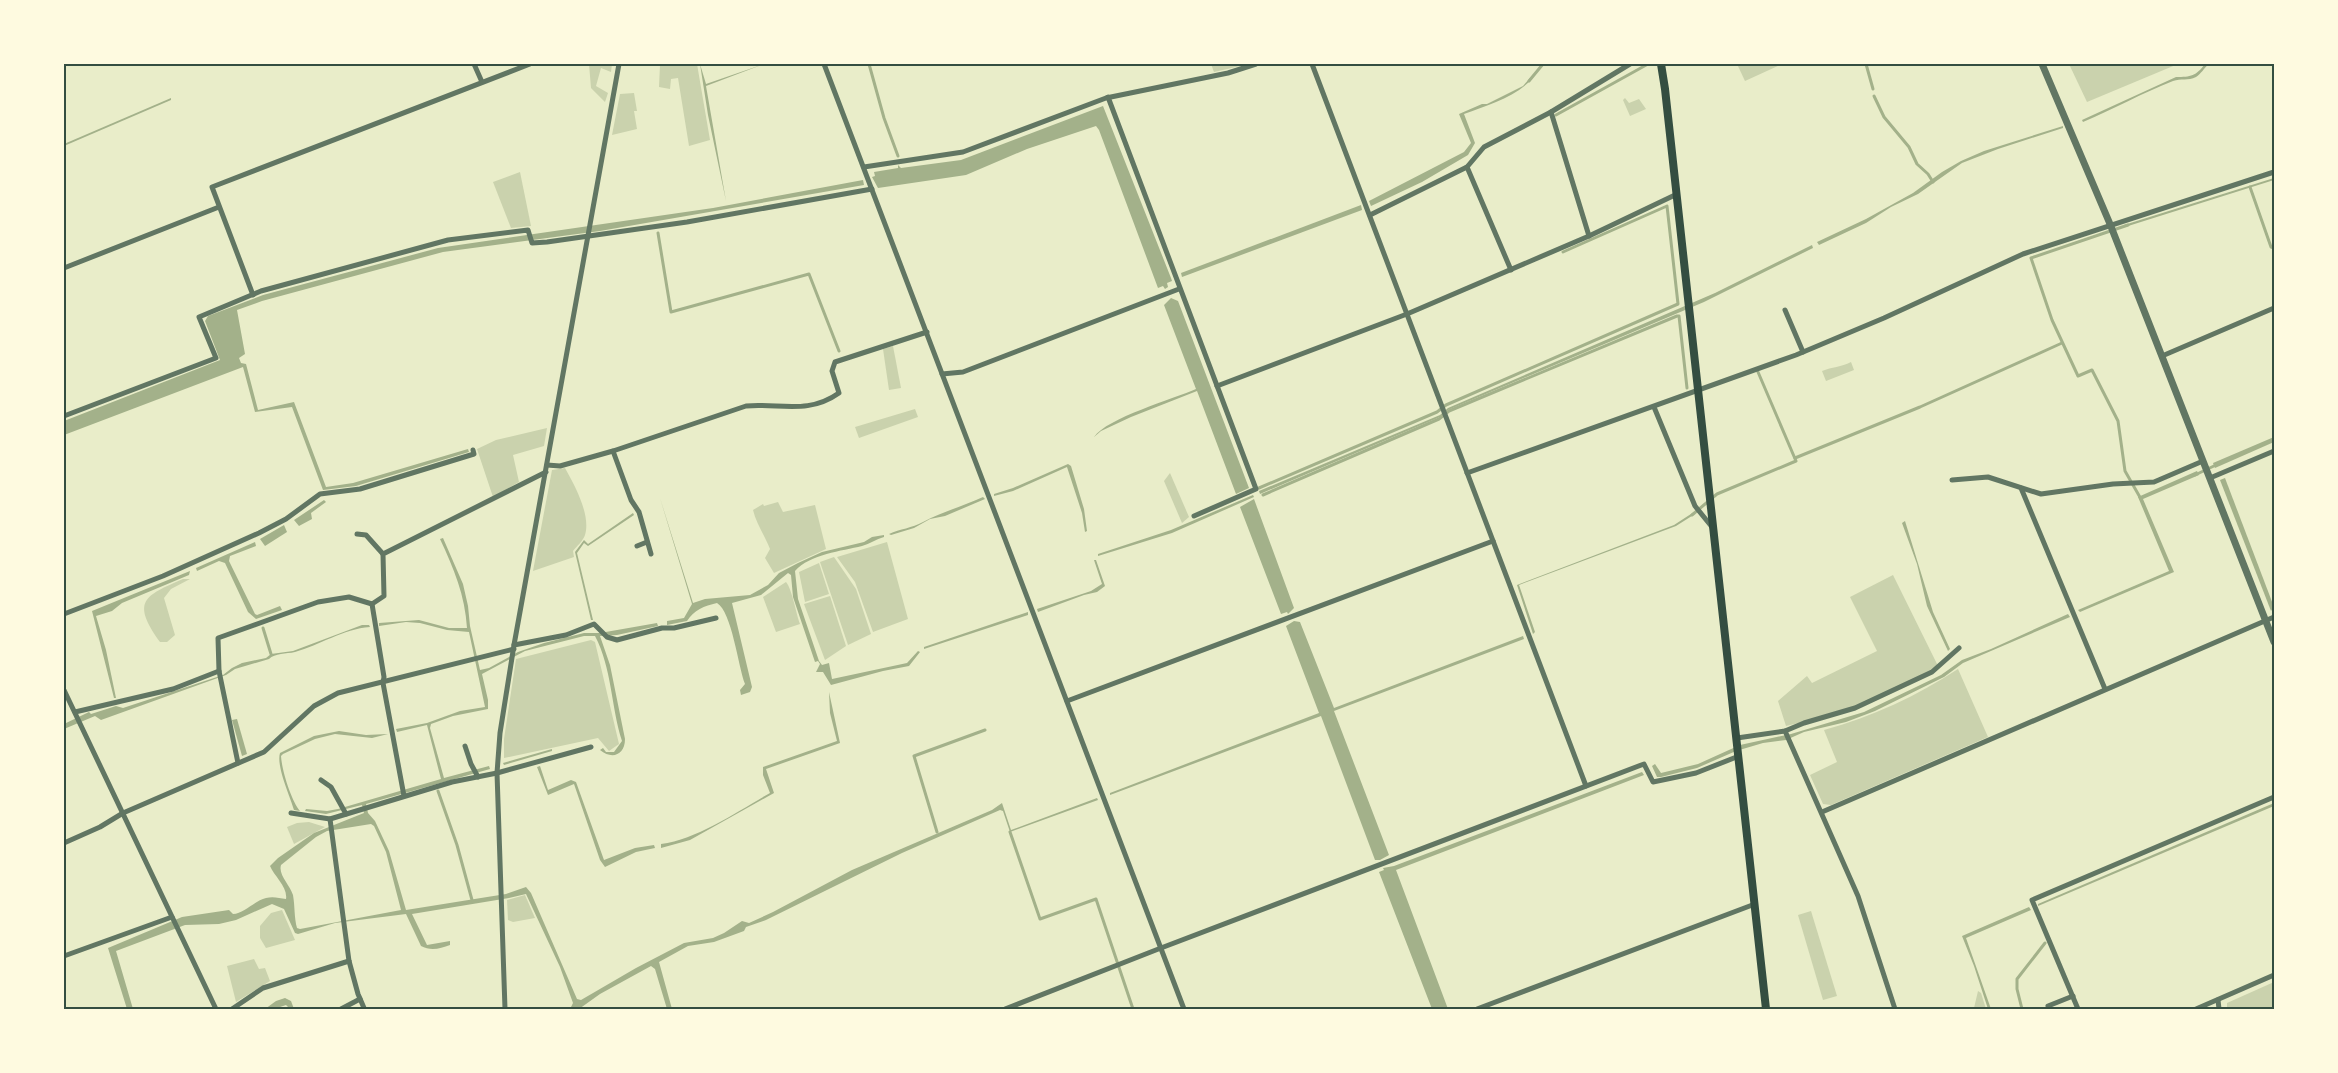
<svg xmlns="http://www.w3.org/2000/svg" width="2338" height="1073" font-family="'Varela Round',sans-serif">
  <rect width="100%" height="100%" fill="#e9edc9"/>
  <g fill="#cad2ad">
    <polygon points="589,64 612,64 611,72 601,68 596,86 608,93 605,102 591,88"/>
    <polygon points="665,64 697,64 710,140 689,146 678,78 671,79 670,89 659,87 660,65"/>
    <polygon points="1211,64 1249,64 1214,72"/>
    <polygon points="1737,64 1782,64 1745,81"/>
    <polygon points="2069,64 2178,64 2087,102"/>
    <polygon points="634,93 637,111 634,111 637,129 612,135 620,94"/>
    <polygon points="1625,98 1629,103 1639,99 1646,109 1630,116 1623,100"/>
    <polygon points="520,172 531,226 511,228 493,182"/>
    <polygon points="893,346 901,388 889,390 883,349"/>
    <path d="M1851 362 1854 370 1826 381 1822 371C1832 367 1841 367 1851 362Z"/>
    <polygon points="915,409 918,417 859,438 855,427"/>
    <polygon points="547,428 544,446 513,455 519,482 493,497 477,449 496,440"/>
    <path d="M565 468C575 486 591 515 585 535 583 541 577 546 573 551L574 557 533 571 552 470Z"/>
    <polygon points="1170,473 1189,517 1182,523 1164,481"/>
    <path d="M778 502 783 512 815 505 826 549 774 573 765 558 770 549C765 536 756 523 753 510L763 504 764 506Z"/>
    <polygon points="887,542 908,619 873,632 855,582 837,557"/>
    <polygon points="834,557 856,589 871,634 848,645 820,562"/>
    <polygon points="819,563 829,594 805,602 799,572"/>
    <path d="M1893 575 1938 666C1895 695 1837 715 1786 726L1778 701 1807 676 1812 683 1877 651 1850 597Z"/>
    <path d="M183 579H190L171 589 164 598 175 635 167 642H160C131 601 144 596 183 579Z"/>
    <path d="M786 582C792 589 796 613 800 624L776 632 763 597Z"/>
    <polygon points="830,596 846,646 825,660 804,604"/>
    <polygon points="591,640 595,642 619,744 609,751 598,738 504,758 504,739 516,659"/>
    <path d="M1958 669 1988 737 1831 805 1823 804 1810 775 1837 762 1824 730C1872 717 1917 696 1958 669Z"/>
    <polygon points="309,822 325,827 294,844 287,827 297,823"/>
    <polygon points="525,895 535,918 513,922 508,920 507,900"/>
    <polygon points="282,910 295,940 266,948 260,938 260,926 271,913"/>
    <polygon points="1811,911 1837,996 1823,1000 1798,915"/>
    <polygon points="254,959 259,969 265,968 270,981 236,1002 227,966"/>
    <polygon points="2274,982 2274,1009 2227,1009 2227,1003"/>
    <polygon points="1978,991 1981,993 1986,1009 1959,1009 1974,1008"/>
  </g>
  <g fill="#a3b18a" fill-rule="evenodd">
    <polygon points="700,64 706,84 764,64 706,86 726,201 708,115"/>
    <path d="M2205 64H2209C2204 68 2201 74 2196 77 2188 81 2181 78 2173 81 2142 93 2114 109 2083 122L2082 120 2176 77C2191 77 2196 76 2205 64Z"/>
    <path d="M1530 78 1532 79C1514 98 1487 105 1464 114L1475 143 1468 155 1422 182 1371 206 1369 201 1464 152 1471 143 1459 114 1482 104H1487L1523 86Z"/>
    <polygon points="171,98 171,100 64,146 64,144"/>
    <polygon points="1103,106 1171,278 1172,281 1167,283 1168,287 1165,289 1163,286 1158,288 1099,130 1096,126 1027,149 966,175 878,188 872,177 875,176 874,172 898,168 898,165 901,168 961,160"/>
    <polygon points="2063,126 2063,128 1998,149 1962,163 1918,194 1891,207 1866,223 1819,245 1817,242 1866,219 1913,193 1942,172 1961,161 1984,151"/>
    <polygon points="2274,178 2274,180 2125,227 2124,225"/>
    <polygon points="863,180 864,185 600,231 443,252 262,301 237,310 245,354 239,358 241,363 246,364 258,410 294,402 326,487 353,483 468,449 469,452 356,486 323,490 292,407 255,412 243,367 64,435 64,421 220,360 205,321 208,316 263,295 438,248 713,208"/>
    <polygon points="1361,205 1362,210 1182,277 1181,273"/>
    <polygon points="1812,245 1813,248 1704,302 1448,410 1440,417 1260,494 1259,491 1440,415 1448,408 1715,293"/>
    <path d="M1171 298 1178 301 1249 488 1236 494 1197 391 1131 417 1101 431 1094 437C1107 418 1173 399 1196 389L1164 305Z"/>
    <polygon points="2274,437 2274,442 2215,468 2213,463"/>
    <polygon points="1068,464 1071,466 1084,509 1087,531 1085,532 1082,513 1067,467 1013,491 994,496 994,494 1013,488"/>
    <polygon points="2197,471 2199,475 2143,499 2174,572 2080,612 2078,610 2169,571 2138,497"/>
    <polygon points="2225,478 2274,607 2271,611 2220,480"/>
    <polygon points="1253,495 1254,497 1172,533 1098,556 1098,554 1171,530"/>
    <path d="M983 497 985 499 945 516 930 519 914 528 891 535 889 534C900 529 912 528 923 522 942 512 963 506 983 497Z"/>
    <path d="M660 498 693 603 705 599 750 595 768 585 779 573 798 563 822 552 864 542 872 537 884 535V537C876 539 870 544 862 546 842 551 810 554 795 571L798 599 819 661 822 665 829 663 832 679 907 663 918 651 920 652 909 666 883 671 831 685 823 672H816L820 664 818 661 815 662 793 597 791 575 788 573 761 595 732 603 752 687 750 692 741 695 740 690 745 684C738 666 732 612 717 603 704 606 694 610 687 621L667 625V621L684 618 692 604Z"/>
    <polygon points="1254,499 1294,608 1288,614 1287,612 1281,614 1240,507"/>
    <polygon points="324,500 326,502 311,513 312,519 299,526 294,520"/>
    <polygon points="1694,512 1695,514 1676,526 1519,585 1535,632 1533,634 1517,585 1674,525"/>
    <polygon points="633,513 634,515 588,546 584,543 577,553 593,620 591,620 575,552 584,540 588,544"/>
    <polygon points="1905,521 1933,612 1950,649 1948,651 1927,606 1917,564 1902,523"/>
    <polygon points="284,525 287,532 265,546 260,539"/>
    <path d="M443 538 463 584 468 606 470 626 480 670 489 668 518 652 544 643 584 633H600L657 623 658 626 617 635 600 636 610 665 625 739C625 755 612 760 600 750L603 748 606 752H614L622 741C611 707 612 668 595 636H584L525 651 482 674 488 700V709L453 716 431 724 430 728 444 778 489 766 490 769 366 804 368 813 375 821 389 851 406 910 506 894 526 887 531 893 577 999 581 1000 636 968 684 943 713 938 724 933 742 921 749 923 773 912 852 870 992 810 1002 803 1011 830 1097 798 1098 800 1010 832 1003 811 1000 810 902 853 766 920 746 927 744 931 714 942 688 946 659 962 672 1009H667L655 969 651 966 600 994 579 1009H570L573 1003 560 967 526 894 509 898 412 914 427 945 450 941V945C440 949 430 951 421 946L406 914 335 923 298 934 295 933 284 909 272 904 236 920 219 924 185 925 116 951 133 1009H127L108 948 182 917 229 910 233 914C244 914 254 901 266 898 273 896 279 898 286 899 288 887 274 876 270 866L278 858 314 833 364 813 362 805 326 814 305 811 306 809 327 811 338 809 441 779 427 725 397 732 396 729 427 723 460 711 485 707 469 632 447 630 420 623 406 622 379 626V623L419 620 449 628H467C465 595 454 569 440 539ZM371 824 374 826 386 852 401 910 300 929 297 928C294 917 295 906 293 895 290 885 278 875 281 865L316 837 327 831Z"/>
    <polygon points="255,542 256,546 230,556 229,561 255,614 257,615 280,606 282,610 256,619 248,612 225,563 219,561 197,571 196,568"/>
    <polygon points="1094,560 1096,560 1105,586 1097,592 1084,595 1038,612 1037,609 1091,591 1102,584"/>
    <polygon points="190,571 189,575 122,603 112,611 96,616 106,650 116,698 114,698 92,611"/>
    <polygon points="1028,612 1028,615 924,649 924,647"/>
    <polygon points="2068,614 2070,617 1963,663 1944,677 1875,711 1846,722 1804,732 1786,740 1763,743 1736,751 1697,768 1661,777 1657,777 1652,766 1655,764 1661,773 1698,764 1740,745 1791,734 1864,712 1941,675 1962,660 1991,649"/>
    <polygon points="1294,621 1300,622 1334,708 1523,636 1524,639 1334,711 1389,855 1380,860 1375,860 1321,716 1110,795 1110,793 1319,713 1286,626"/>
    <path d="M362 625H369L370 627C343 629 320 645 295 652 286 654 275 653 269 659L235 669 226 675 101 720 95 716 64 729V724L89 712 91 714 116 706 123 708 223 675 232 668 242 663 266 658 271 654 293 651Z"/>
    <path d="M829 692 840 743 766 769 774 793 690 840 661 848V844C698 839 738 811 770 793L763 775V767L837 741 830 713Z"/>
    <polygon points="237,719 247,754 242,756 232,720"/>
    <path d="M339 731 366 735 388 734 372 738 335 734 315 739 283 754 281 756C282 772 292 802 300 811L294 810C290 796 276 766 280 753L314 736Z"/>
    <polygon points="552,749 552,751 504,765 503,763"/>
    <polygon points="540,766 548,790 571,780 576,782 604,860 635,848 654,845 655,848 636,852 605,867 600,860 574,784 548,795 537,767"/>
    <polygon points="1642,772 1644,775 1396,870 1448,1009 1432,1009 1379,872 1384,870 1383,868 1394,866"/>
    <polygon points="2274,803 2274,806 2038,906 2038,904"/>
    <polygon points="2029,907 2031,910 1966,938 1991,1009 1988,1009 1974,966 1962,936"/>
    <polygon points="285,998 291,1001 294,1009 290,1009 286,1005 274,1009 265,1009 276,1001"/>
  </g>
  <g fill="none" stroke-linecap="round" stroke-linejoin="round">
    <g stroke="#a3b18a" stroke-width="3">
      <polyline points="869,64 884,118 898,156"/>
      <polyline points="1866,64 1873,89"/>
      <polyline points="1529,81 1543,64"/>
      <polyline points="1874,96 1884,117 1909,147 1917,164 1928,174 1933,182"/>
      <polyline points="1556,115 1648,64"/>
      <polyline points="2250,187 2271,247 2274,248"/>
      <polyline points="2128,225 2031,258 2052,320 2078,376 2092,370 2118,421 2125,471 2141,499"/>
      <polyline points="658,233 671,312 809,274 839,351"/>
      <polyline points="1795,458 1920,407 2062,343"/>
      <polyline points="2195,475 2216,465"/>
      <polyline points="1259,488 1437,412 1446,405 1678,304 1667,206 1563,252"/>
      <polyline points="1263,495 1439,419 1449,411 1677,316 1679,316 1687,388"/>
      <polyline points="1692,515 1717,494 1796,461 1758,372"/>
      <polyline points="263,628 271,654"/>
      <polyline points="438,791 457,845 472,900"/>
      <polyline points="937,832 914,756 985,730"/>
      <polyline points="1010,832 1040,919 1096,899 1133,1009"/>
      <polyline points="2022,1009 2017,989 2017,979 2045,943"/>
    </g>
    <g stroke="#617663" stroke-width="5">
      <polyline points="474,64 482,82"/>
      <polyline points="824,64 1184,1009"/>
      <polyline points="1312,64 1586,786"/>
      <polyline points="1108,97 1256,489 1194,516"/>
      <polyline points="1551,112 1589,236"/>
      <polyline points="864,167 963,152 1106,98 1228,73 1256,64"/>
      <polyline points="1467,167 1511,270"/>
      <polyline points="1370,215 1467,167 1484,147 1551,112 1630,64"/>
      <polyline points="64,268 219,207"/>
      <polyline points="253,295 212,187 530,64"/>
      <polyline points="1785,310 1803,352"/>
      <polyline points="2162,356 2274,308"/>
      <polyline points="942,374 963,372 1179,289"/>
      <polyline points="1217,386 1407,314 1589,236 1675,195"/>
      <polyline points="1654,407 1695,506 1712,527"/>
      <polyline points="64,416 216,358 199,317 261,291 448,240 528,230 532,243 547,242 687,222 872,189"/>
      <polyline points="613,451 631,500 639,512 651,554"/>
      <path d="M547 465 560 466 613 451 746 406C780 403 808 415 839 393L832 371 835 362 927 332"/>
      <polyline points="1467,473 1796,355 1884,318 2023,254 2274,172"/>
      <polyline points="2210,478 2274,451"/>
      <polyline points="1952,480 1988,477 2041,494 2113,484 2154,482 2203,461"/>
      <polyline points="2021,488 2105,689"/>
      <polyline points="357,534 366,535 383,554"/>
      <polyline points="637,546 647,542"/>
      <polyline points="372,604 384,596 383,554 546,472"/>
      <polyline points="372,604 384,677 383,683 404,796"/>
      <polyline points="64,614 163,576 259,533 286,519 320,494 360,489 474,454 473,450"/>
      <polyline points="514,645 566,635 594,624 607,637 617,640 662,628 674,628 716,618"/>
      <polyline points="64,690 216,1009"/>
      <polyline points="1067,701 1493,541"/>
      <polyline points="75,712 173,689 219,671"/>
      <polyline points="1785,731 1858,896 1895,1009"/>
      <polyline points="1737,738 1785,731 1804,723 1855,708 1932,672 1959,648"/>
      <polyline points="465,746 471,764 478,777"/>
      <polyline points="238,763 219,671 218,638 318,602 349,597 372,604"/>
      <polyline points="321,780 331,787 346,814"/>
      <polyline points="1822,812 2274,617"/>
      <polyline points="291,813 330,819 452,782 497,773 591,747"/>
      <polyline points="330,819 349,961 358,994 364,1008"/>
      <polyline points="64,843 100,827 123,813 264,752 314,706 338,693 514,649"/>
      <polyline points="64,956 172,917"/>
      <polyline points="2218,1000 2219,1009"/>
      <polyline points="2048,1006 2073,996"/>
      <polyline points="232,1009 263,988 349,961"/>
      <polyline points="341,1009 360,999"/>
      <polyline points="505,1009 497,773 500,733 514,645 619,64"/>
      <polyline points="1005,1009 1161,948 1644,764 1653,782 1696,773 1739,756"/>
      <polyline points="1477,1009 1755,904"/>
      <polyline points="2078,1009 2032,900 2274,797"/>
      <polyline points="2196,1009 2274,975"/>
    </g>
    <polyline stroke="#617663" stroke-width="7" points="2042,64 2110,224 2274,642"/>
    <polyline stroke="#344e41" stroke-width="8" points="1661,64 1665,89 1766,1009"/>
  </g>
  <rect width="2338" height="1073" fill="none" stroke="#fefae0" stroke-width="130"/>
  <rect x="65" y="65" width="2208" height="943" fill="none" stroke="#344e41" stroke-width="2"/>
</svg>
